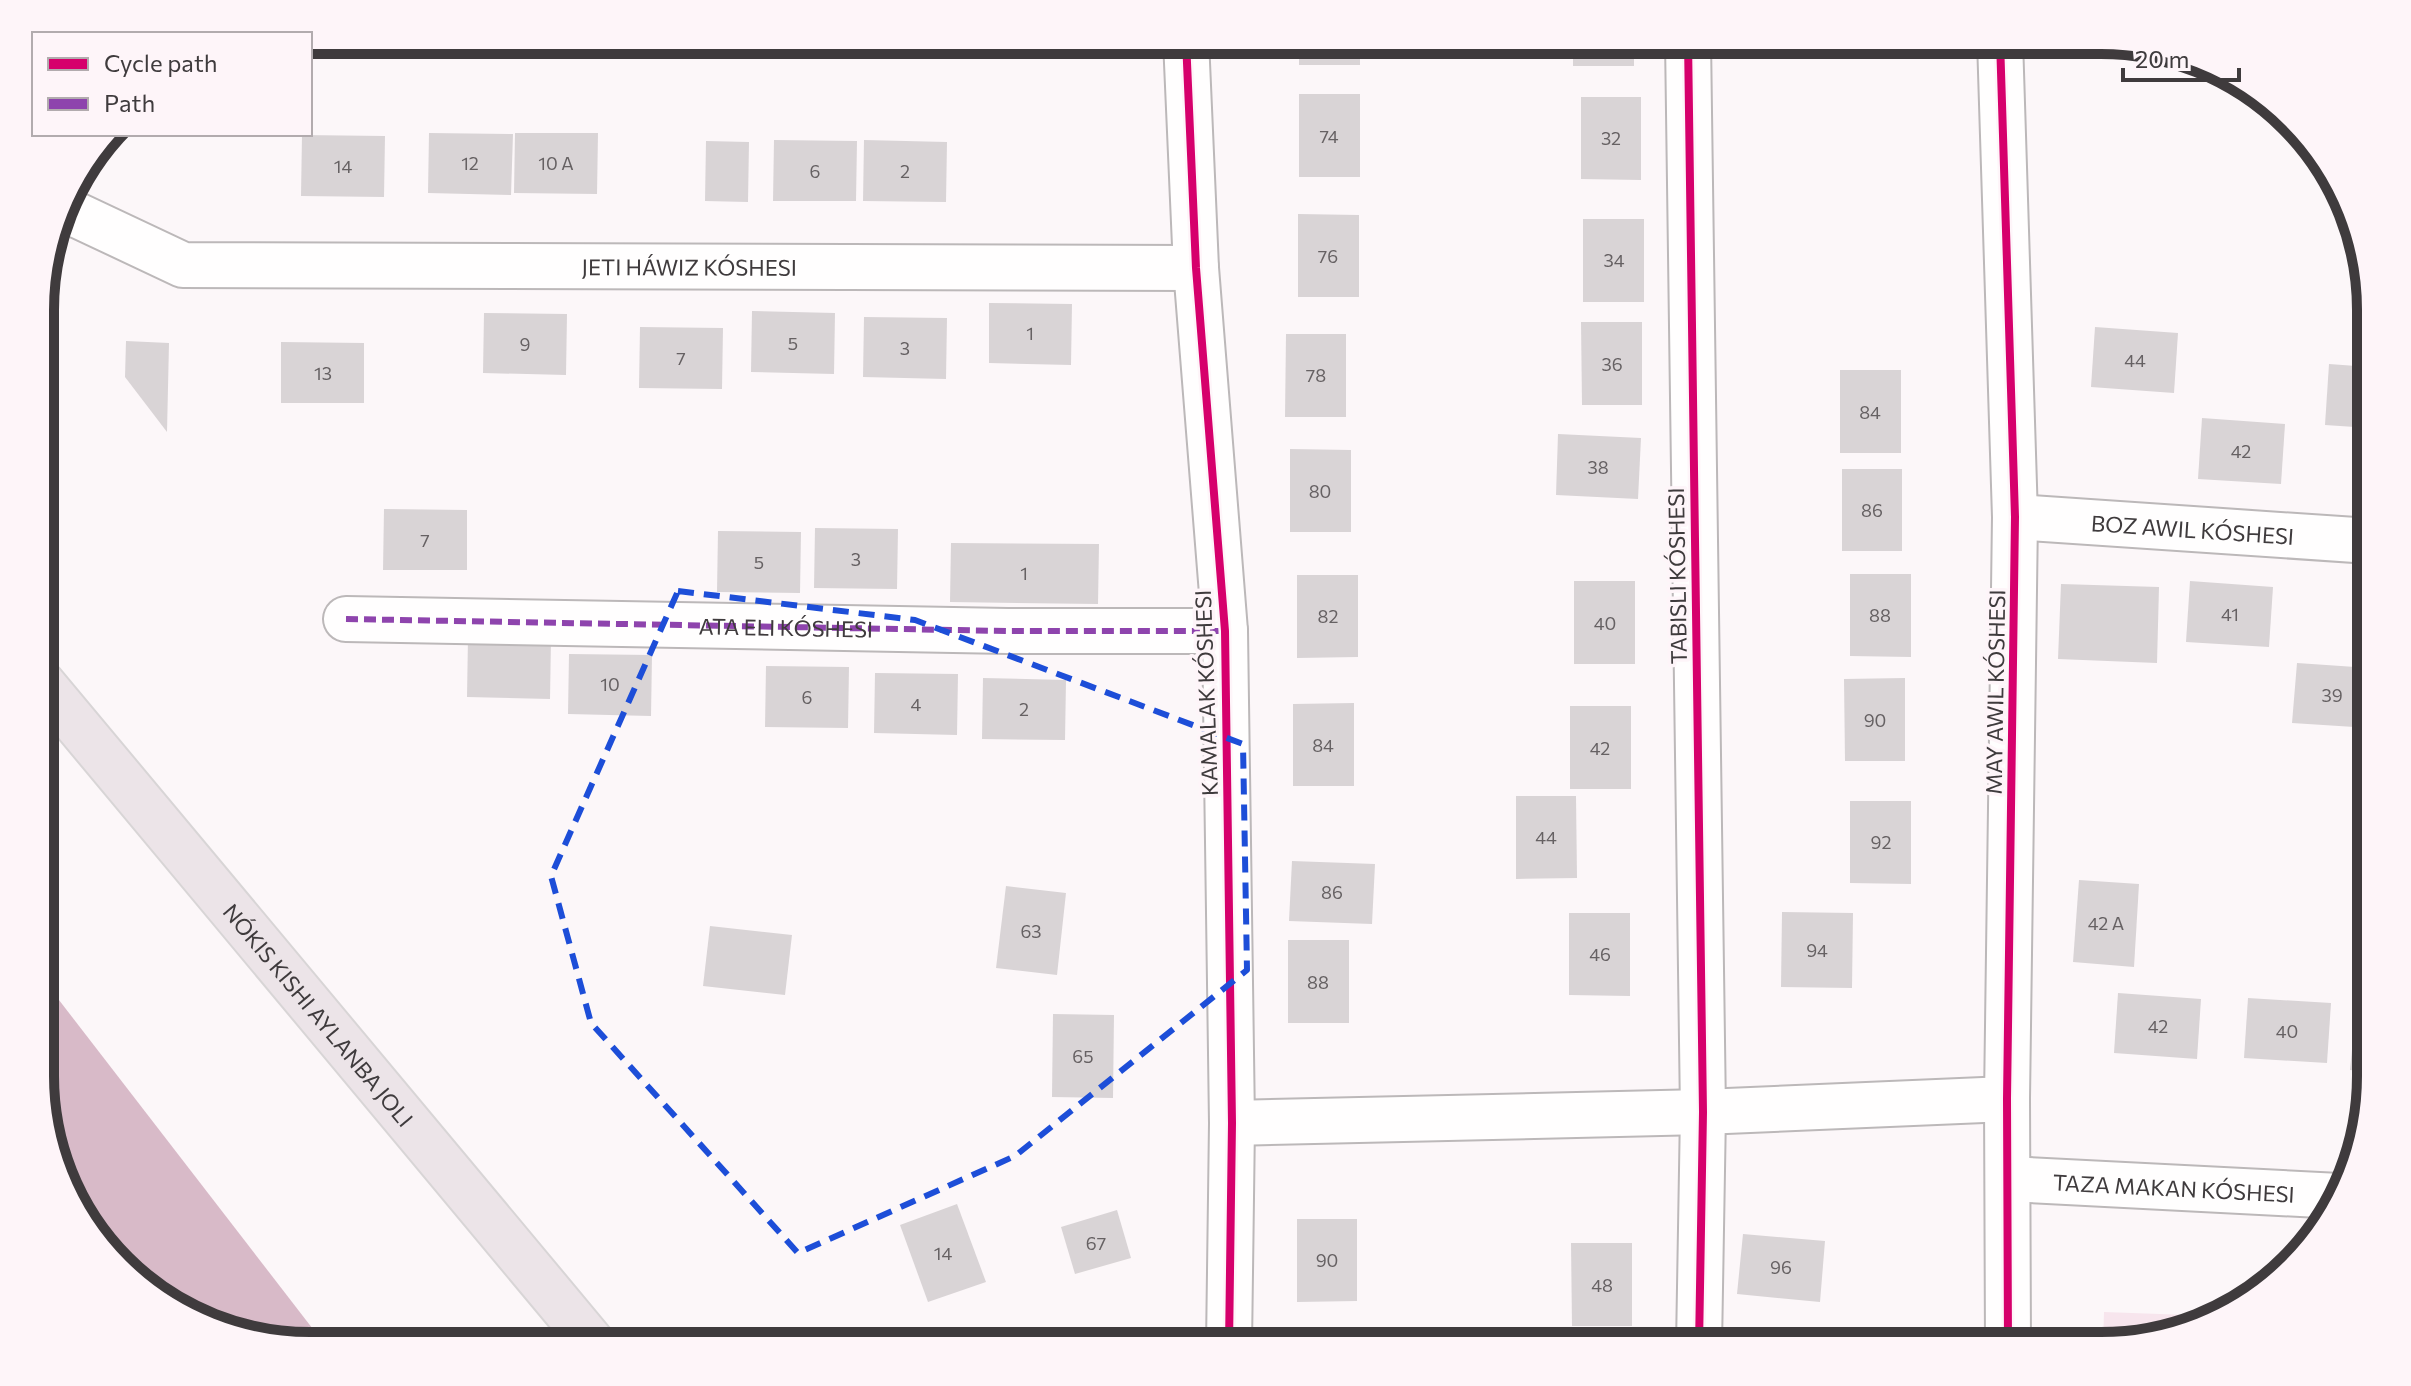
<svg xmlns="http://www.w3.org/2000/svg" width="2411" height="1386" font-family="Commissioner,sans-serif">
  <rect width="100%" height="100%" fill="#fcf7f9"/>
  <polygon fill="#f7e5ed" points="2104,1312 2216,1316 2119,1345 2103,1345"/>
  <polygon fill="#d8bac8" points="42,978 326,1346 309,1346 174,1310 85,1226 42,1111"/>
  <g fill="#d9d4d6">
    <rect x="1299" y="40" width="61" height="25"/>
    <rect x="1573" y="40" width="61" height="26"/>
    <rect x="1299" y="94" width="61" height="83"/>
    <polygon points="1581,97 1641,97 1641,180 1581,179"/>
    <polygon points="429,133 513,134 511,195 428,193"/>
    <polygon points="515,133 598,133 597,194 514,193"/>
    <polygon points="302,135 385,136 384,197 301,196"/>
    <polygon points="774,140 857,141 856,201 773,201"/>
    <polygon points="864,140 947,142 946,202 863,201"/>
    <polygon points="706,141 749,142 748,202 705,201"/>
    <polygon points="1298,214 1359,215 1359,297 1298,297"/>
    <rect x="1583" y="219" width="61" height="83"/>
    <polygon points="989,303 1072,304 1071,365 989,363"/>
    <polygon points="752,311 835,313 834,374 751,372"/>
    <polygon points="484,313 567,314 566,375 483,373"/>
    <polygon points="864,317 947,318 946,379 863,377"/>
    <polygon points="1581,322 1642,322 1642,405 1582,405"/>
    <polygon points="640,327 723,328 722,389 639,388"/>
    <polygon points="2095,327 2178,333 2174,393 2091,387"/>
    <polygon points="1286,334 1346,334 1346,417 1285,417"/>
    <polygon points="126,341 169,343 167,432 125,377"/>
    <polygon points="281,342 364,343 364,403 281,403"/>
    <polygon points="2329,364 2370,367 2370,428 2325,425"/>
    <rect x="1840" y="370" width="61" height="83"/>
    <polygon points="2202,418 2285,424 2281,484 2198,479"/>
    <polygon points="1558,434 1641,438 1638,499 1556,495"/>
    <polygon points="1290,449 1351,450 1351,532 1290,532"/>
    <rect x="1842" y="469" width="60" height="82"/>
    <polygon points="384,509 467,510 467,570 383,570"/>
    <polygon points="815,528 898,529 897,589 814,588"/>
    <polygon points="718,531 801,532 800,593 717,592"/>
    <polygon points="951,543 1099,544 1098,604 950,602"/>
    <polygon points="1850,574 1911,574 1911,657 1850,656"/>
    <polygon points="1297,575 1358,575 1358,657 1297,658"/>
    <rect x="1574" y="581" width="61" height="83"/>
    <polygon points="2190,581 2273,587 2269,647 2186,642"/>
    <polygon points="2061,584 2159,587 2157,663 2058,659"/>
    <polygon points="468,637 551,638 550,699 467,697"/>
    <polygon points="569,654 652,655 651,716 568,714"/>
    <polygon points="2297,663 2370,668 2370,728 2292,723"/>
    <polygon points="766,666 849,667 848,728 765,727"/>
    <polygon points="875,673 958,674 957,735 874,733"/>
    <polygon points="983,678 1066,680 1065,740 982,739"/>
    <polygon points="1905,678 1905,761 1845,761 1844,679"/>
    <polygon points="1354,703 1354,786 1293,786 1293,704"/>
    <rect x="1570" y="706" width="61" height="83"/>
    <polygon points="1516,796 1576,796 1577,878 1516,879"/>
    <polygon points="1850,801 1911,801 1911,884 1850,883"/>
    <polygon points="1292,861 1375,864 1372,924 1289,921"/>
    <polygon points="2079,880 2139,884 2134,967 2073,962"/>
    <polygon points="1006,886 1066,893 1057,975 996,968"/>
    <polygon points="1782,912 1853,913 1852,988 1781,987"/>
    <polygon points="1569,913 1630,913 1630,996 1569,995"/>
    <polygon points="710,926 792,935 785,995 703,986"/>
    <rect x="1288" y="940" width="61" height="83"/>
    <polygon points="2118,993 2201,999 2197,1059 2114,1053"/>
    <polygon points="2248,998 2331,1003 2327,1063 2244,1058"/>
    <polygon points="2356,1009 2370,1010 2370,1072 2350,1070"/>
    <polygon points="1053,1014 1114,1015 1113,1098 1052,1097"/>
    <polygon points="957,1204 986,1282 928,1302 900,1225"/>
    <polygon points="1117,1210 1131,1258 1075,1274 1061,1227"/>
    <polygon points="1297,1219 1357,1219 1357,1301 1297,1302"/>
    <polygon points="1743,1234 1825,1241 1820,1302 1737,1294"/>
    <polygon points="1571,1243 1632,1243 1632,1326 1572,1326"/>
  </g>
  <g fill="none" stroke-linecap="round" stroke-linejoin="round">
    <g stroke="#bcb8b9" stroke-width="48">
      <g id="minor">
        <polyline points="1186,40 1196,268 1225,631 1232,1123 1229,1346"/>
        <polyline points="1688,40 1703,1112 1699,1346"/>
        <polyline points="2000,40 2015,517 2007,1099 2008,1345"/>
        <path id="s1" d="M62 208 183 265 1196 268"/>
        <path id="s2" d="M2015 517 2370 541"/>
        <path id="s3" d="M346 619 1008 631H1225"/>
        <polyline points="1232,1123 1703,1112 2007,1099"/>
        <path id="s4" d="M2008 1179 2339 1196"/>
      </g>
    </g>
    <g stroke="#d8d5d6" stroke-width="48">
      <g id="major">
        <path id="s5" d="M42 683 595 1346"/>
      </g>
    </g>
    <use href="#minor" stroke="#fffefe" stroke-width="44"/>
    <use href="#major" stroke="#ece4e8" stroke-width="44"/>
    <polyline stroke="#8e44ad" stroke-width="6" stroke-dasharray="12 6" stroke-linecap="butt" points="346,619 1008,631 1225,631"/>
    <g stroke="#fef5f9" stroke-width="13">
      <g id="cycleway">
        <polyline points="1186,40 1196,268 1225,631 1232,1123 1229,1346"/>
        <polyline points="1688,40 1703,1112 1699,1346"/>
        <polyline points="2000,40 2015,517 2007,1099 2008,1345"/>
      </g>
    </g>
    <use href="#cycleway" stroke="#d6006c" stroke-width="8"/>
  </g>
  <path fill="none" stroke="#1d4ed8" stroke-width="6" stroke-dasharray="16 10" stroke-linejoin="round" d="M678 591 915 620 1243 744 1247 970 1015 1156 798 1253 591 1023 551 876Z"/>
  <g text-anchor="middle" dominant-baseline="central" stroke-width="7" stroke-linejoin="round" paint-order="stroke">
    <g font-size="18" fill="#666163">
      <text x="1329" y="136">74</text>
      <text x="1611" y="138">32</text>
      <text x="470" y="163">12</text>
      <text x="556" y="163">10 А</text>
      <text x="343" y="166">14</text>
      <text x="815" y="171">6</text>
      <text x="905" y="171">2</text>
      <text x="1328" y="256">76</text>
      <text x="1614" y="260">34</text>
      <text x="1030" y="333">1</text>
      <text x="793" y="343">5</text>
      <text x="525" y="344">9</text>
      <text x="905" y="348">3</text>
      <text x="681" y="358">7</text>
      <text x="2135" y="360">44</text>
      <text x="1612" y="364">36</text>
      <text x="323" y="373">13</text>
      <text x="1316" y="375">78</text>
      <text x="1870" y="412">84</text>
      <text x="2241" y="451">42</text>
      <text x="1598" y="467">38</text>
      <text x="1320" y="491">80</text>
      <text x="1872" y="510">86</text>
      <text x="425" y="540">7</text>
      <text x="856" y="559">3</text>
      <text x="759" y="562">5</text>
      <text x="1024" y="573">1</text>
      <text x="2230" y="614">41</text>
      <text x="1880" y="615">88</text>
      <text x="1328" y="616">82</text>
      <text x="1605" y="623">40</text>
      <text x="610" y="684">10</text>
      <text x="2332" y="695">39</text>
      <text x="807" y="697">6</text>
      <text x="916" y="704">4</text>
      <text x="1024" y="709">2</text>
      <text x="1875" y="720">90</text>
      <text x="1323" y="745">84</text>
      <text x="1600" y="748">42</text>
      <text x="1546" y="837">44</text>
      <text x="1881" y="842">92</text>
      <text x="1332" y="892">86</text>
      <text x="2106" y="923">42 А</text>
      <text x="1031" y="931">63</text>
      <text x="1817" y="950">94</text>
      <text x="1600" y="954">46</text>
      <text x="1318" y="982">88</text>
      <text x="2158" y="1026">42</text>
      <text x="2287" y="1031">40</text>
      <text x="1083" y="1056">65</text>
      <text x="1096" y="1243">67</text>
      <text x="943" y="1253">14</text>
      <text x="1327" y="1260">90</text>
      <text x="1781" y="1267">96</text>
      <text x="1602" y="1285">48</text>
    </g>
    <g font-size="22" fill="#3f3b3d" stroke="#fef5f9">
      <text stroke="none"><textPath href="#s1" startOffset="640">JETI HÁWIZ KÓSHESI</textPath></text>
      <text stroke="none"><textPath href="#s2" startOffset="178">BOZ AWIL KÓSHESI</textPath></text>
      <text transform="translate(1677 576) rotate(-91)">TABISLI KÓSHESI</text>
      <text stroke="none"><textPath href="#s3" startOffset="440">ATA ELI KÓSHESI</textPath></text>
      <text transform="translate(1995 692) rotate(-89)">MAY AWIL KÓSHESI</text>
      <text transform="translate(1206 693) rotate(-92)">KAMALAK KÓSHESI</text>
      <text stroke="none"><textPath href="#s5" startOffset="432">NÓKIS KISHI AYLANBA JOLI</textPath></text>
      <text stroke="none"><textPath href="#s4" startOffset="166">TAZA MAKAN KÓSHESI</textPath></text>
    </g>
  </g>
  <path d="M0 0H2411V1386H0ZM310 54H2101A256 256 0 0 1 2357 310V1076A256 256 0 0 1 2101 1332H310A256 256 0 0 1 54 1076V310A256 256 0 0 1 310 54Z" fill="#fef5f9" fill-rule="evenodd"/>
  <path fill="none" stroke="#3f3b3d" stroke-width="10" d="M310 54H2101A256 256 0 0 1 2357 310V1076A256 256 0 0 1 2101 1332H310A256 256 0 0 1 54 1076V310A256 256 0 0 1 310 54Z"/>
  <rect x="32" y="32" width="280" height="104" fill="#fef5f9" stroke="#b2abae" stroke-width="2"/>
  <rect x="48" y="58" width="40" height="12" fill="#d6006c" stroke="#b2abae" stroke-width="2"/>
  <text x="104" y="72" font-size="24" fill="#3f3b3d">Cycle path</text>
  <rect x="48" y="98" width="40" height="12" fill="#8e44ad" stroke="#b2abae" stroke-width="2"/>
  <text x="104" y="112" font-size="24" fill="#3f3b3d">Path</text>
  <path d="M2123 68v12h116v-12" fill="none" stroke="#3f3b3d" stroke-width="4"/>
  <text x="2135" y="68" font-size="24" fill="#3f3b3d" stroke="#fef5f9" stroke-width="6" paint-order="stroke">20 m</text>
</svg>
